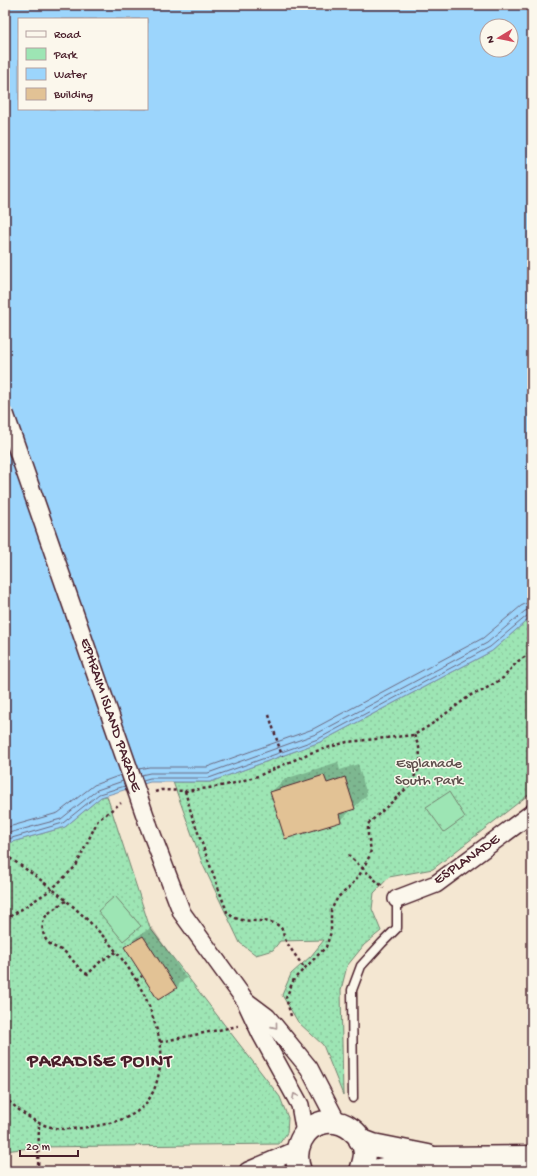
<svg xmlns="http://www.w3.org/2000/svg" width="537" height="1176" font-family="'Gochi Hand',sans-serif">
  <defs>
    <pattern id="green-dots" width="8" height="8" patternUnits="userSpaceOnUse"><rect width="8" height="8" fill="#9de5b4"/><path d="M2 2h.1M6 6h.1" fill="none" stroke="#89c49b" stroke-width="1.8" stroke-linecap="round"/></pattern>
  </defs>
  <rect width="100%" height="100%" fill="#f4e7d2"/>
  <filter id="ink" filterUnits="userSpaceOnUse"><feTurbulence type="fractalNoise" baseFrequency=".025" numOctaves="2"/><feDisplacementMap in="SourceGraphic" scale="8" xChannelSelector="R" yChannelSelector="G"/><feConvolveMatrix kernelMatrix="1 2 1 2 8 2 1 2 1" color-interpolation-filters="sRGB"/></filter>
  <g filter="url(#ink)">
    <g fill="url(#green-dots)" stroke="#748270">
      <polygon points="532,616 532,792 433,869 389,877 374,893 372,909 381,931 364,945 347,966 341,990 343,1095 323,1045 298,1022 282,995 291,974 311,956 324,940 280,941 273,950 256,955 240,943 203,865 173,782 210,782 320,742 492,651"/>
      <polygon points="107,796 150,928 280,1097 288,1118 287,1133 279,1144 37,1147 5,1151 5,844 65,827 101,797"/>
    </g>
    <g fill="#9de5b4" stroke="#748270">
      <polygon points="449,792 465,817 444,832 426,807"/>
      <polygon points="115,896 141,926 123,941 98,911"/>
    </g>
    <path fill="#9cd5fc" stroke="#7b8ca8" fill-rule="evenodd" d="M5 5H532V616L492 651 320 742 210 782H150L101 797 65 827 5 844ZM19 19H147V109H19ZM487 26H511V50H487Z"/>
    <g fill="#0003">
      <polygon points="338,762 340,770 358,764 367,795 340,821 271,792 285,779"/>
      <polygon points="152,927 186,978 176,987 125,947 135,938"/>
    </g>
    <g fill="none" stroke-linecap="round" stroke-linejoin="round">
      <g stroke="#6b687f" stroke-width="1">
        <polyline points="139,769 149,767 207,767 313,729 483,638 521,606 527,603 532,603"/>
        <polyline points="141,775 150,773 208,773 316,734 487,643 525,611 532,609"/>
        <polyline points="143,780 150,778 209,778 318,739 490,647 528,615 532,614"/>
        <polyline points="5,828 58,813 94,785 121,775"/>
        <polyline points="5,834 61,819 97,790 123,781"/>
        <polyline points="5,840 63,823 99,794 125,786"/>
      </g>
    </g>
    <g fill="#e2c295" stroke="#4a1f2b">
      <polygon points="324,775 327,783 345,777 355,809 339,814 341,822 285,839 270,792"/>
      <polygon points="143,936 177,988 158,1000 124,947"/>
    </g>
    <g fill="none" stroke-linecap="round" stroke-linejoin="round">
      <g stroke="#4a1f2b" stroke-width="11">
        <polyline id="lane" points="353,1098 352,990 361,966 382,943 397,928 397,899"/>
      </g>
      <g stroke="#4a1f2b" stroke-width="20">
        <g id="street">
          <polyline points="148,824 182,913 245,1000 261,1034 300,1105 305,1133"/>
          <polyline points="397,899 436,884 532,813"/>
          <polyline points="247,1002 267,1017 309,1068 337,1122"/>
          <polyline points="248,1171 297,1150"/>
        </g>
      </g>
      <g stroke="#4a1f2b" stroke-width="25">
        <g id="secondary">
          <polyline points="360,1140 373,1145 428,1156"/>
          <path d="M300 1171C292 1151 302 1125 326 1122 345 1120 363 1134 365 1153 365 1159 363 1165 361 1171"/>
          <polyline points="374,1171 435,1158 532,1157"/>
        </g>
      </g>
      <g stroke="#4a1f2b" stroke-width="2.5" stroke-dasharray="3 3" stroke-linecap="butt">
        <polyline points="269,715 282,756"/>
        <path d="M185 791 192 816 227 912C242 928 265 915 279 926 283 929 283 933 284 937 289 948 298 958 304 968"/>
        <polyline points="155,792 161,790 185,791 209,788 231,784 258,776 310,753 347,742 414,735 429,726 471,695 482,691 503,678 517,662 532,652"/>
        <path d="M5 855C59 890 120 941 147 1001 150 1008 152 1015 154 1021 157 1030 160 1039 161 1048 162 1059 160 1070 157 1081 148 1113 126 1120 96 1126 81 1128 65 1131 51 1127 33 1123 19 1110 5 1098"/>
        <polyline points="348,855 384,888"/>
        <path d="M66 901C60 905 51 910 46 916 40 924 42 938 50 944 55 948 61 949 66 953 74 960 78 970 88 974L101 961 116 952"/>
        <polyline points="5,920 52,889 76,866 98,820 121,803"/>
        <polyline points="136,981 142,976"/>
        <polyline points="291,1016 286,998 294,979 326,947 331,932 331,910 338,897 350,887 360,874 369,857 371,850 368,835 368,824 407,788 421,766 419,747 414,735"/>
        <polyline points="160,1042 238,1026"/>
        <polyline points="38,1171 39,1124"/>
      </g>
      <use href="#lane" stroke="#fbf7ec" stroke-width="8"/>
      <use href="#street" stroke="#fbf7ec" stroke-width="17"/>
      <use href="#secondary" stroke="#fbf7ec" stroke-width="22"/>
      <g stroke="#4a1f2b" stroke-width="20" stroke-linecap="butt">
        <polyline id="street-bridge" points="5,414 148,824"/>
      </g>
      <use href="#street-bridge" stroke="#fbf7ec" stroke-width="17"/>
    </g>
    <defs><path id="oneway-chevron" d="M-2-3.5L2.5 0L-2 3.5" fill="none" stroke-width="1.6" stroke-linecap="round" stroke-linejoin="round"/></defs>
    <g stroke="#ab9695">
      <use href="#oneway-chevron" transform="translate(275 1026) rotate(51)"/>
      <use href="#oneway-chevron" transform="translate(295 1096) rotate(-117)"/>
    </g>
  </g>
  <g text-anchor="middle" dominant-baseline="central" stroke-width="3" stroke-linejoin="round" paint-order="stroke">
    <g font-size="15" fill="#4a1f2b" stroke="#fbf7ec">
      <text transform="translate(110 715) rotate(71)">EPHRAIM ISLAND PARADE</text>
      <text transform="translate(467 860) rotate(-35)">ESPLANADE</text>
    </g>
    <g font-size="15" fill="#5f504d" stroke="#fbf7ec">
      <text x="429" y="764">Esplanade<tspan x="429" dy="17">South Park</tspan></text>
    </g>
    <g font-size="19" font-weight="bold" letter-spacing="1" fill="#4a1f2b" stroke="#fbf7ec">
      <text x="100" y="1062">PARADISE POINT</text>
    </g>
  </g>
  <rect width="537" height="1176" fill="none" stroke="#fbf7ec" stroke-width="20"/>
  <rect x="10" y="10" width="517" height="1156" fill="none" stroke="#4a1f2b" stroke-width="1.5" filter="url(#ink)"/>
  <rect x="18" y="18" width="130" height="92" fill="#fbf7ec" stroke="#b4a19f"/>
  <rect x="26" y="31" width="20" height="6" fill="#fbf7ec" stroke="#b4a19f"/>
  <text x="54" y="38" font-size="12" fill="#4a1f2b">Road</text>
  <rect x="26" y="48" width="20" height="12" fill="#9de5b4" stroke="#b4a19f"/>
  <text x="54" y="58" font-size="12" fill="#4a1f2b">Park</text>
  <rect x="26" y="68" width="20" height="12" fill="#9cd5fc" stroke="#b4a19f"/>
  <text x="54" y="78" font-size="12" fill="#4a1f2b">Water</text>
  <rect x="26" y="88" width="20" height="12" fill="#e2c295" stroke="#b4a19f"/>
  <text x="54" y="98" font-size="12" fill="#4a1f2b">Building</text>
  <g transform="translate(499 38) rotate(260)"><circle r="19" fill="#fbf7ec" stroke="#b4a19f"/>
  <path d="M0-3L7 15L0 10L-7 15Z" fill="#d1495b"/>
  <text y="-6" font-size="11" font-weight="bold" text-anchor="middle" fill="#4a1f2b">N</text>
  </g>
  <path d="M20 1150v6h58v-6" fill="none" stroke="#4a1f2b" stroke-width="2"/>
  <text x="26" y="1150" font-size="12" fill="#4a1f2b" stroke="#fbf7ec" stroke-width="3" paint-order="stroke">20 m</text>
</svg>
